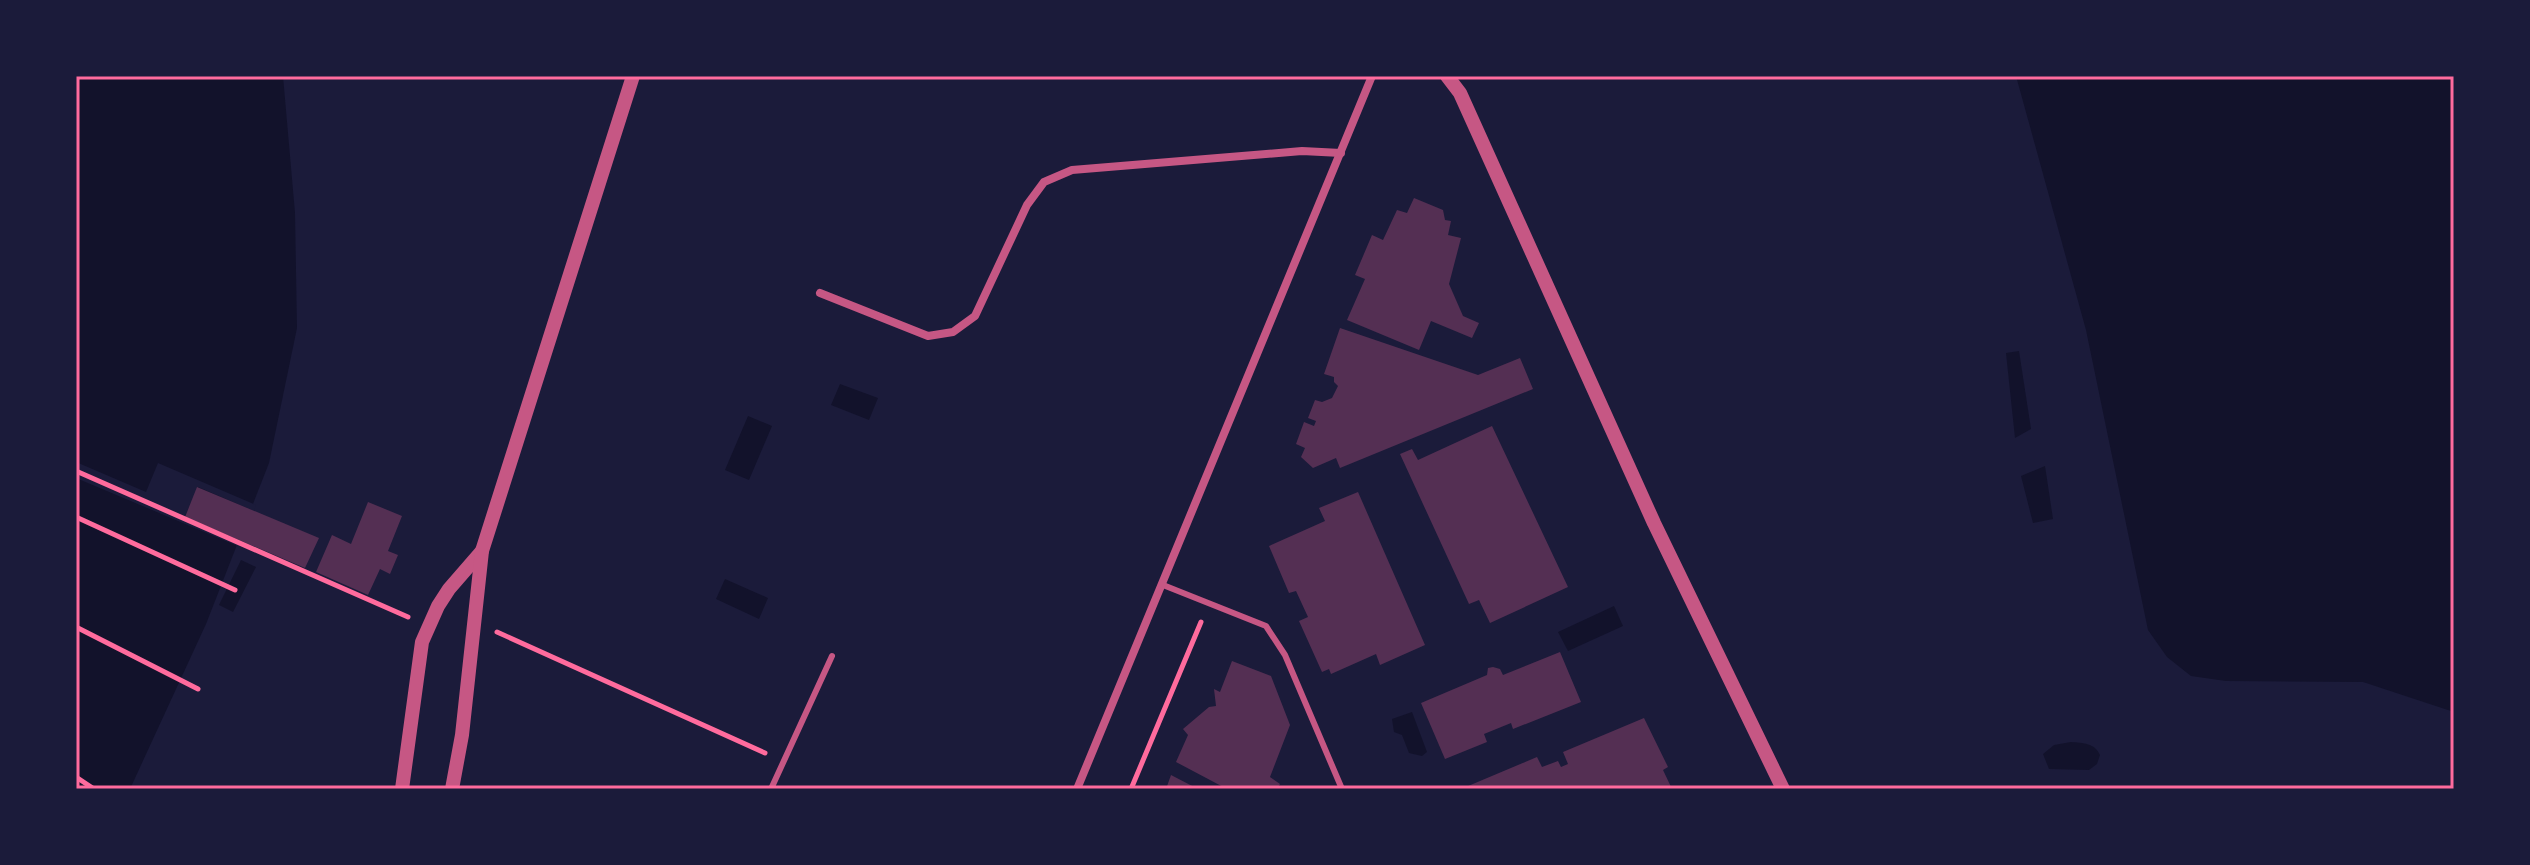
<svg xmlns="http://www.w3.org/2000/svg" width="2530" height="865" font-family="Raleway,sans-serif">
  <rect width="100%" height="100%" fill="#1b1b3a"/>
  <g fill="#12122b">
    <polygon points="76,76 283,76 295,213 297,328 269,463 206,624 130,789 76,789"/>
    <polygon points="2016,76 2454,76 2454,712 2363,682 2226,681 2191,676 2167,657 2148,630 2086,330"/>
    <polygon points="2019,351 2031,429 2015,438 2006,353"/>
    <polygon points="840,384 878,398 869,420 831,405"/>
    <polygon points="748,416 772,426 749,480 725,470"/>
    <polygon points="2045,466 2053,519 2033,523 2021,476"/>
    <polygon points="241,560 256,567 233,612 219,605"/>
    <polygon points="725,579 768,598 759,619 716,599"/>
    <polygon points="1614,606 1623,626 1568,651 1558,632"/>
    <polygon points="1412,712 1427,752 1422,756 1409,753 1402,735 1394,732 1392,719"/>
    <path d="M2071 742C2083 743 2095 743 2100 755L2097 764 2089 770 2049 769 2043 754 2054 745Z"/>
  </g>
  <polygon fill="#1b1b3a" points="76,462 146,492 158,463 256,505 254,511 198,487 185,516 242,541 240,547 76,478"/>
  <g fill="#542f53">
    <polygon points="1414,198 1443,210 1445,220 1451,221 1448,235 1461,238 1449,284 1463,316 1479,323 1472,338 1431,321 1419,350 1347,320 1365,279 1355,275 1372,235 1383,240 1397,210 1407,213"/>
    <polygon points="1340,328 1478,375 1520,358 1533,389 1340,468 1336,458 1313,468 1301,457 1305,448 1296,444 1304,422 1314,426 1316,421 1308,418 1315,400 1322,402 1332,398 1338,386 1334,382 1334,377 1324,374"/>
    <polygon points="1492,426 1568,587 1490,623 1479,600 1469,604 1400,454 1412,449 1418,460"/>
    <polygon points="197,487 319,538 305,568 185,517"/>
    <polygon points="1358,492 1425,645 1380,665 1376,654 1331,674 1329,669 1322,672 1299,621 1308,617 1296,591 1289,593 1269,546 1325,521 1319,508"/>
    <polygon points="368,502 402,516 388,551 398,555 390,574 380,569 368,595 316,572 332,535 351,544"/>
    <polygon points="1560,652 1581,702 1513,729 1511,723 1484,734 1487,742 1445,759 1421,703 1487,675 1488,668 1493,667 1500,669 1503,675"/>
    <polygon points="1232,661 1271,676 1290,725 1270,777 1280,784 1277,789 1227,789 1176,762 1188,735 1183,729 1209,707 1216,706 1214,689 1220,692"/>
    <polygon points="1644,718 1668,767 1663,770 1672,789 1461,789 1537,757 1542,767 1558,761 1561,767 1568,764 1563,752"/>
    <polygon points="1171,775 1198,789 1166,789"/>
  </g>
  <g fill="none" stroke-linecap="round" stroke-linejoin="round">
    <g stroke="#ff6b9d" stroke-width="5">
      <polyline points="76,471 408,617"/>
      <polyline points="76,517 235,590"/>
      <polyline points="76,627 198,689"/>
      <polyline points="497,632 765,753"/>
      <polyline points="76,777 94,789"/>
      <polyline points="1131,789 1201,622"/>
    </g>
    <g stroke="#c65784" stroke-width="6">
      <polyline points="1163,585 1266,626 1285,655 1342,789"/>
      <polyline points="771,789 832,656"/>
    </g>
    <g stroke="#c65784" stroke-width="8">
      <polyline points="820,293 928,336 953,332 975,316 1027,205 1044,182 1072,170 1302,151 1341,153"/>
      <polyline points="1077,789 1372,76"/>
    </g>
    <g stroke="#c65784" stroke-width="14">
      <polyline points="1447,76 1460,93 1654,523 1783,789"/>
      <polyline points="402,789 422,642 438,606 449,589 482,551"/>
      <polyline points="452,789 462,735 482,551 633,76"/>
    </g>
  </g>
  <rect width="2530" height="865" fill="none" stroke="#1b1b3a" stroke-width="156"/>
  <rect x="78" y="78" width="2374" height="709" fill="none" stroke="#ff6b9d" stroke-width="3"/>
</svg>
